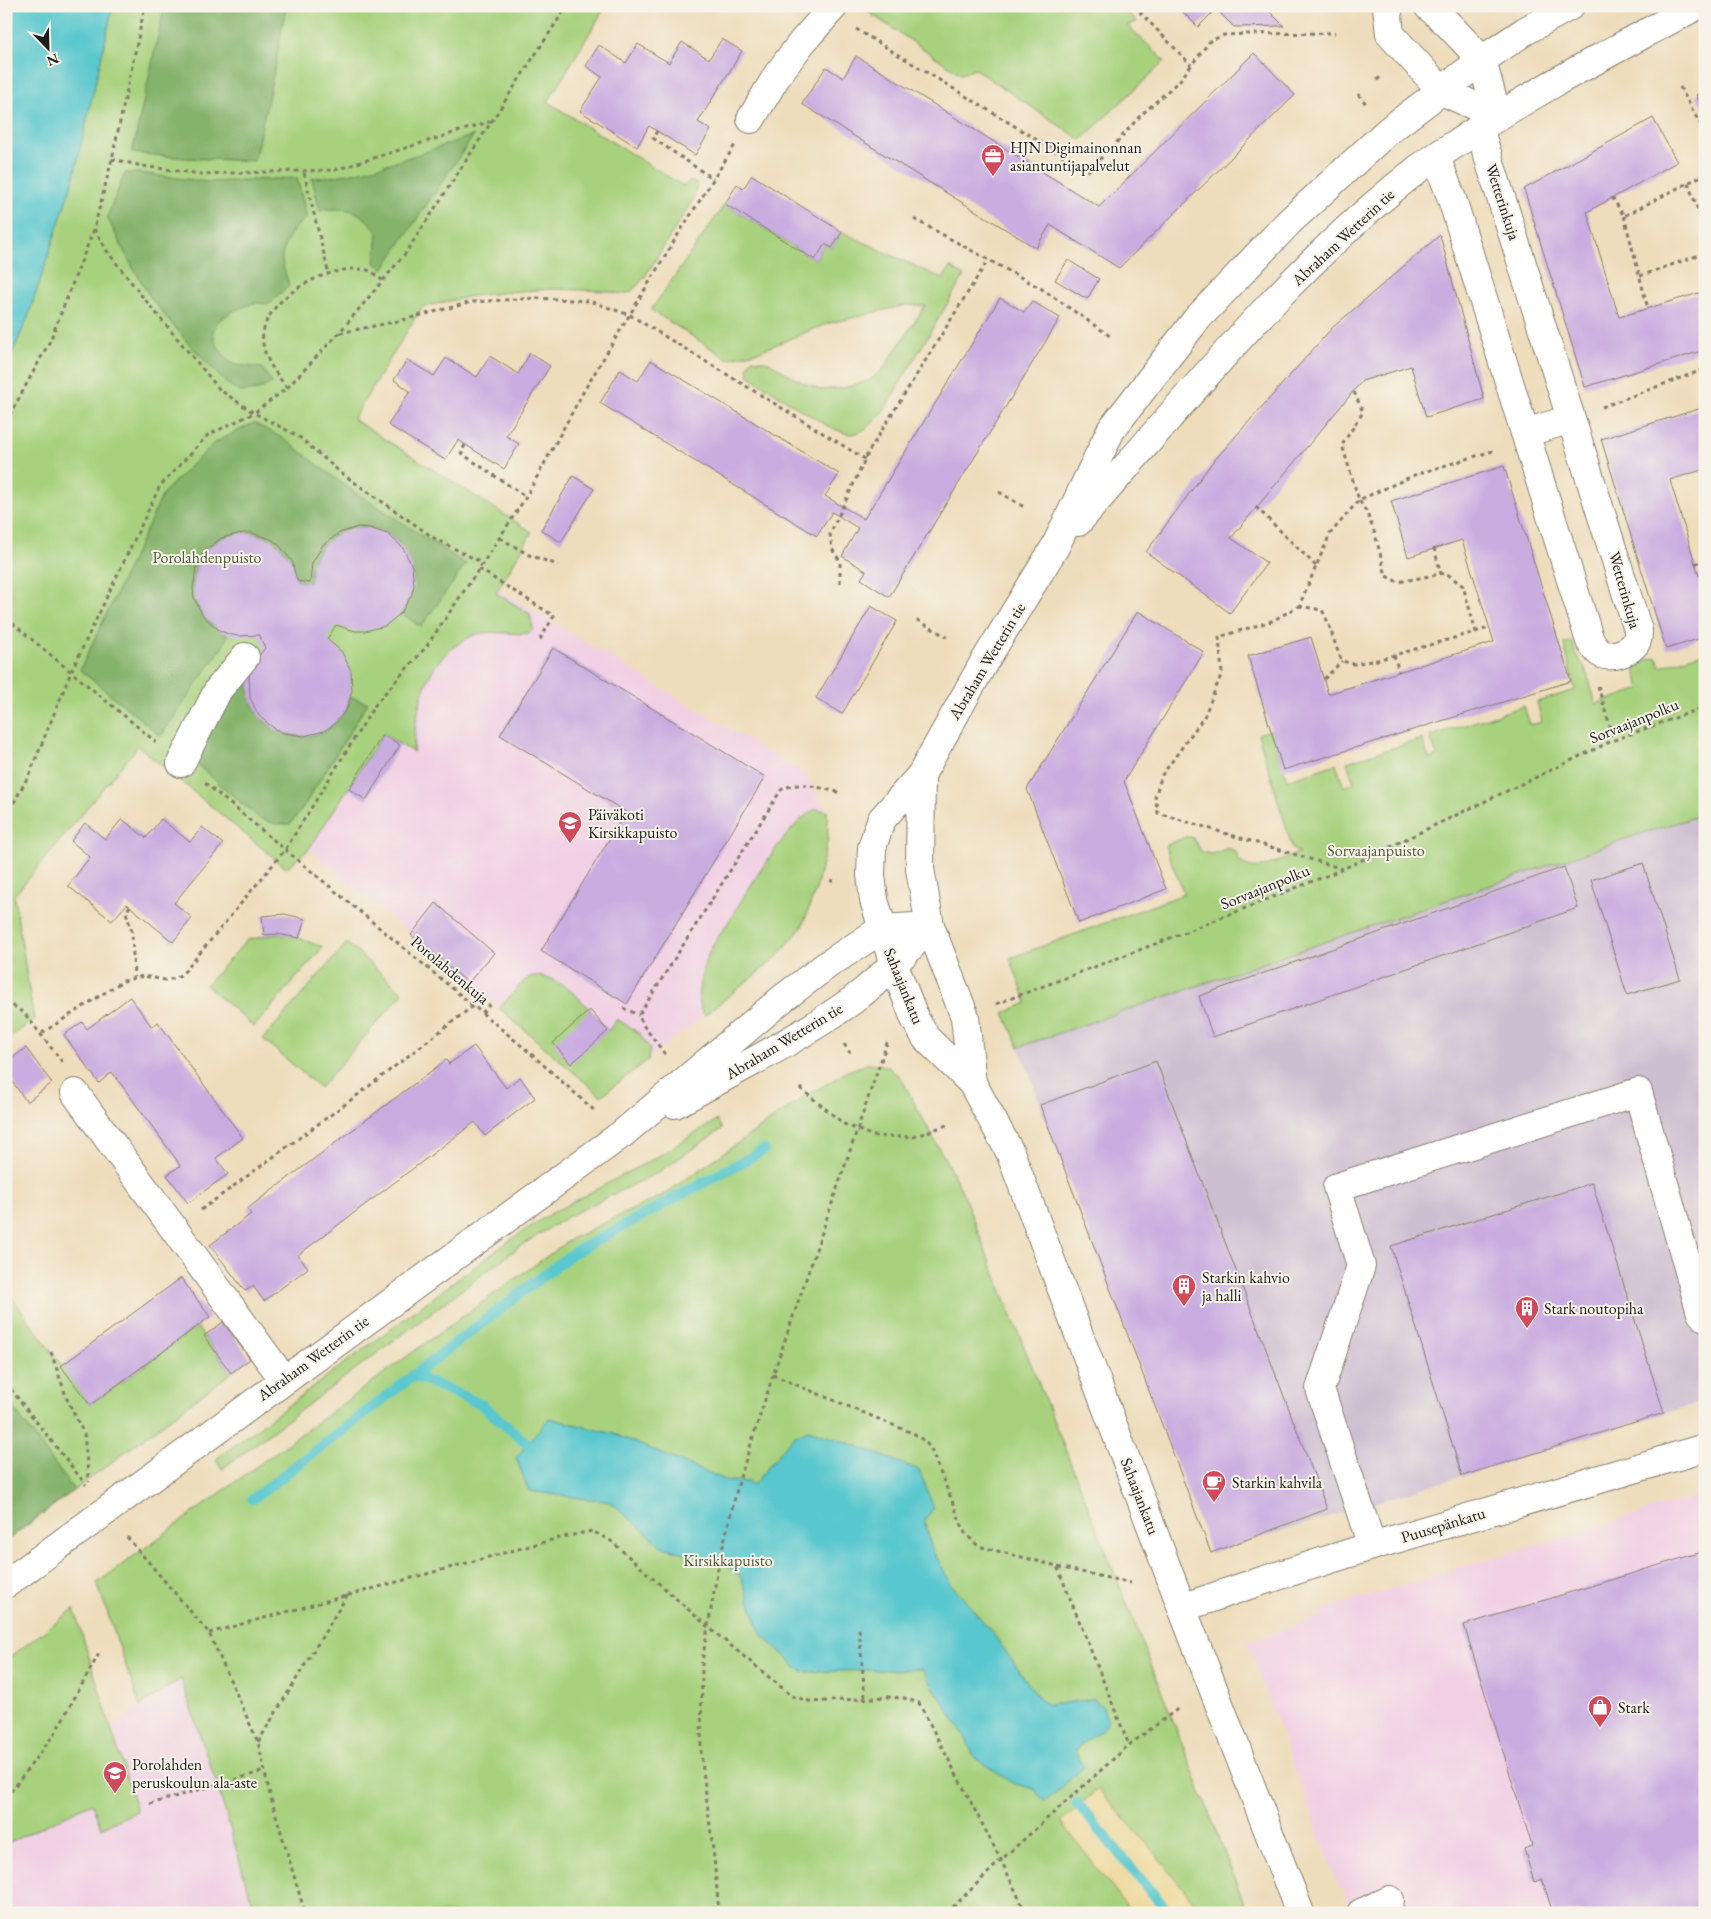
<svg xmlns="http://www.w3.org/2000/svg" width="1711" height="1919" font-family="'EB Garamond',serif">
  <rect width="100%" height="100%" fill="#f7f3e8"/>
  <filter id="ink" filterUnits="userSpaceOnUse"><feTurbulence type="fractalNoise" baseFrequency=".02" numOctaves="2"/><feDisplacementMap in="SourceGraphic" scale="10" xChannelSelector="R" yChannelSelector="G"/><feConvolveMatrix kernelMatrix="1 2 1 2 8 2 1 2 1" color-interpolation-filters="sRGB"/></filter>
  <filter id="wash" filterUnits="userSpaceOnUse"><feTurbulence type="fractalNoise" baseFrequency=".0096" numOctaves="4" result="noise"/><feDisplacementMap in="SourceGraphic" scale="20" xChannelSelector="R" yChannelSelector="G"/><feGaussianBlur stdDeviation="1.12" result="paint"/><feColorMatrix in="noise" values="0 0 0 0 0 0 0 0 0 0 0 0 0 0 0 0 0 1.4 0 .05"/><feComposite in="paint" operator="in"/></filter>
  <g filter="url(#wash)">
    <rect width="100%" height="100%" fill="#eeddbc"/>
    <g fill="#f1d0e4">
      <polygon points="499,590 807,776 827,811 828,838 816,889 802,927 775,959 601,1096 492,1002 309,849 349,789 389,711"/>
      <polygon points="1705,1494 1705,1913 1353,1913 1344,1888 1339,1888 1247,1642 1323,1616 1321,1610"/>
      <polygon points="181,1679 219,1791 255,1913 6,1913 6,1798"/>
    </g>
    <polygon fill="#cebed1" points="1705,814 1705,1401 1211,1553 1019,1047 1634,836"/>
    <g fill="#a7d17d" stroke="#62764c">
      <path d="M113 6H606L548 102 683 186 690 181 697 184 693 200 644 278 631 292 622 294 605 291 556 289 517 291 473 296 422 307 353 419 532 532 496 593 530 614 533 629 529 633C513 635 498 631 483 633 474 634 466 639 458 644 421 668 417 711 413 752L383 734 309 849 286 868 138 746 14 896 34 1020 6 1040V368L28 317 73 180Z"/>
      <polygon points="859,6 1123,6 1137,22 1127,25 1165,61 1081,140 975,69 961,74"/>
      <path d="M725 204 815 260 825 244 832 248 842 232 943 279 950 267 964 276 884 410C875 420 865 434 850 434 831 433 769 388 749 376L748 367 752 359 769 362 796 379 820 390 844 388 870 380 883 369 925 306 906 305 826 324 760 351 728 359 651 310Z"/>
      <path d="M1572 641 1576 655 1585 667 1596 704 1640 689 1634 665 1657 657 1660 667 1705 652V814L1634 836 1019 1047 1004 1013 1027 1003 1010 958 1184 894 1165 846 1185 837H1192L1202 852 1211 854 1229 848 1236 852C1244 882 1281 860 1300 852L1293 850 1258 734 1271 730 1287 780 1336 764 1344 787 1354 783 1347 762 1422 739 1429 759 1437 756 1430 736 1524 706 1530 725 1542 722 1537 702 1575 690 1564 644Z"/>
      <path d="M816 809 827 811 828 838 816 889 802 927 775 959 705 1015C692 1005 702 970 707 957 712 944 722 932 729 921 746 893 788 821 816 809Z"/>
      <polygon points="277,934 296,937 323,947 254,1027 206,985 247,940"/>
      <polygon points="347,943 403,993 320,1088 263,1039"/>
      <path d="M532 976C565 975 588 1008 608 1031L617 1019 639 1033 650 1049 648 1060 601 1096 499 1008 524 981Z"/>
      <polygon points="869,1063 887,1066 901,1078 961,1189 1162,1692 1248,1913 255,1913 219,1791 181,1679 140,1706 97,1583 420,1347 571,1239 663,1195 800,1100 848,1071"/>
      <polygon points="717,1120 722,1129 657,1173 567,1217 519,1247 222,1469 216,1459 513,1238 550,1214 657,1157"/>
      <polygon points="6,1289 90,1405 197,1327 231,1373 6,1541"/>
      <polygon points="74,1609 137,1811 101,1828 92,1803 6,1844 6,1660"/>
    </g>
    <g fill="#85b36c" stroke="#506844">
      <polygon points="164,6 286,6 275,67 254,161 186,158 132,153 160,27"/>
      <path d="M474 135 383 269 375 263 378 233C361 210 349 206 320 211L312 178C362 177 426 151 474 135Z"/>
      <path d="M125 173H138L209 182 297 178 307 218C294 226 284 241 282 258 282 266 287 277 289 285L269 304 253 303 233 311 218 321 213 331 215 342 228 361 236 365 262 368 272 383 258 390 240 392 226 383 189 344 152 300 128 259 107 217Z"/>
      <path d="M254 423 286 440 344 485 466 564 421 627 401 613C441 561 373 497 327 541 314 553 310 566 310 583L297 581C294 563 285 546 268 538 202 509 160 604 228 634L223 646 161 736 80 670 164 492 214 443Z"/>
      <path d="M251 668C233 738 333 764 351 697L368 703 300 812 290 824H275L259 818 193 761 215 710Z"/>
      <polygon points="6,1398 74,1490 6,1541"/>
    </g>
    <polygon fill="#eeda9e" stroke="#857b5d" points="1098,1789 1148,1845 1203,1913 1132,1913 1061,1822"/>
    <g fill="#59c7ce" stroke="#3a7275">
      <polygon points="6,6 113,6 73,180 28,317 6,368"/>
      <path d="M549 1418 614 1434 728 1481 748 1482 753 1485 792 1438 808 1430 852 1444 919 1470 934 1508 924 1520 932 1549 952 1585 991 1631 1041 1701 1049 1705 1094 1699 1102 1706 1108 1721C1101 1735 1085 1738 1075 1751L1084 1767 1045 1802 1034 1789 1012 1783 975 1758 964 1735 922 1669 802 1672 761 1634 741 1577 725 1564 663 1547 610 1502 529 1491 516 1458Z"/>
    </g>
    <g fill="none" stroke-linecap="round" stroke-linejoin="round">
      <g stroke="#59c7ce" stroke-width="11">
        <polyline points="413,1375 481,1404 539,1454"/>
        <polyline points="253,1499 573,1253 764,1150"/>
        <polyline points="1077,1803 1169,1913"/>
      </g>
    </g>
    <g id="blocks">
      <g fill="#c9ace0">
        <polygon points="1177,6 1264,6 1284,26 1234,27 1216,9 1198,27"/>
        <polygon points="722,39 742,51 698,122 711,130 695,155 649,126 637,147 580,111 602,77 586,66 599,45 626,63 638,44 669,63 682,42 709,59"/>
        <polygon points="1254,53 1295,95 1119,268 1050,225 1036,248 802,104 826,67 843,78 856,56 1099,207"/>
        <polygon points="1705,90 1705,111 1696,95"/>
        <polygon points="1653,118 1677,162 1587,212 1619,317 1699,293 1705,311 1705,350 1585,387 1524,189"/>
        <polygon points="752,175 842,232 832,248 825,244 815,260 725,204 737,184 743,189"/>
        <polygon points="1440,235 1484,399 1426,417 1411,366 1362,381 1231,538 1267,563 1230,613 1146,552 1211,464 1332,328"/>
        <polygon points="1068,260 1099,279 1087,299 1055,280"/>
        <polygon points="1000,298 1024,312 1032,301 1060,318 889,597 861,579 866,571 842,556 858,528 832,512 817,536 600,403 620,370 638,381 651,360 839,474 825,496 864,519"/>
        <polygon points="530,353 550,366 506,436 519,444 504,469 458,440 445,460 388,425 410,391 394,380 407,360 434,376 446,358 477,377 490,356 518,374"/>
        <polygon points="1705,407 1705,469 1670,480 1699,576 1705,575 1705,637 1666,649 1601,439"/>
        <polygon points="1504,466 1571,681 1283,770 1248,656 1311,637 1328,694 1494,642 1462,540 1408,557 1391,501"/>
        <polygon points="573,476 594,489 561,542 541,530"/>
        <polygon points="358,527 369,528 388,534 403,548 412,566 414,586 411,596 401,613 385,626 365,631 355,631 336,625 327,639 342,652 351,671 352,691 346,710 332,726 324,731 304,736 284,733 275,729 259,716 250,698 249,677 251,668 256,659 265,648 259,635 238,636 228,634 219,630 203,616 194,598 193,588 196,568 205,550 222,538 242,533 252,533 271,539 279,545 292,561 297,581 310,583 312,563 323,545 339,533"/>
        <polygon points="871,606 897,621 842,714 816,698"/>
        <polygon points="1138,611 1204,652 1124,781 1166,889 1079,923 1027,789"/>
        <polygon points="553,648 765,777 627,1004 541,951 626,812 500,735"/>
        <polygon points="383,734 400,745 366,800 349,789"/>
        <polygon points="122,819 146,838 161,819 190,842 202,827 223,844 174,903 192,918 173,942 127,904 112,921 68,886 90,857 71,841 85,823 105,839"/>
        <polygon points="1643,863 1680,979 1627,995 1591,880"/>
        <polygon points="1564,867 1578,908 1213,1037 1199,996"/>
        <polygon points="436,903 494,953 468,983 411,935"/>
        <polygon points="285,914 305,919 299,938 277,934 264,935 262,916"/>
        <polygon points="130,997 152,1027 158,1022 243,1138 216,1158 228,1174 188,1203 167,1175 180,1166 176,1159 112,1072 99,1083 64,1035 82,1022 87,1029"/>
        <polygon points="590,1010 608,1031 571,1064 553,1043"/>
        <polygon points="474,1046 506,1088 520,1077 535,1098 485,1136 475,1122 298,1255 308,1268 264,1301 253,1286 245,1291 210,1245 251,1214 247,1209 446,1060 449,1064"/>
        <polygon points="26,1048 52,1083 27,1102 6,1073 6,1063"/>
        <polygon points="1156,1061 1327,1509 1211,1553 1040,1105"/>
        <polygon points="1592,1183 1664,1413 1462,1476 1391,1246"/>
        <polygon points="181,1278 210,1317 90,1405 61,1366"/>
        <polygon points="223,1322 250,1359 231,1373 204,1336"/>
        <polygon points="1705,1551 1705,1913 1553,1913 1542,1879 1534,1882 1524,1849 1532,1846 1464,1625"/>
      </g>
    </g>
  </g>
  <g filter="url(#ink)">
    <use href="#blocks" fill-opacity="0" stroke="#857c6c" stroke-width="1"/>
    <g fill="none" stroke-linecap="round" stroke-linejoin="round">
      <g stroke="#857c6c" stroke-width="30">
        <g id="minor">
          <polyline points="1387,6 1390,34 1442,91 1497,116"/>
          <polyline points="1428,6 1447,23 1482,60 1497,116"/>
          <polyline points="751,119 778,74 803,41 834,6"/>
          <path d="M1436 157 1452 199 1590 641C1593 645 1596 650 1600 653 1610 659 1627 653 1634 645 1638 641 1638 636 1638 630L1479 128"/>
          <polyline points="1525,433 1571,419"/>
          <polyline points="181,763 218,690 245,657"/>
          <polyline points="75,1093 284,1380"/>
          <polyline points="1372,1546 1320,1389 1361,1266 1337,1187 1638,1092 1701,1313 1705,1317"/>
          <polyline points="1182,1608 1249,1585 1372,1546 1705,1448"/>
          <polyline points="1361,1913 1390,1900"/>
        </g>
      </g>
      <g stroke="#857c6c" stroke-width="30">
        <g id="major">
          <path d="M1078 522C1186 400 1288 270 1418 169 1432 159 1447 149 1462 140 1537 89 1617 49 1696 6"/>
          <polyline points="921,775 920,869 930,926 965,1017 972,1083"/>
          <path d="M675 1104C735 1071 797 1040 853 1000 882 978 906 952 930 926"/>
          <polyline points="6,1584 622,1134 782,999 827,965 882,929 930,926"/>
          <polyline points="1300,1913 1182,1608 1010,1152 972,1083 926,1038 915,1019 894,965 874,900 871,875 872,848 879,826 882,819 921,775 983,664 1055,547 1111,430 1196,320 1289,222 1388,131 1482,60 1525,31 1570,6"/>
        </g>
      </g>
      <g stroke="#857c6c" stroke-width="3" stroke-dasharray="4 4" stroke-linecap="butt">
        <polyline points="1134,6 1191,65"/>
        <polyline points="856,29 1088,171 1118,141 1140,116 1180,80 1210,41 1224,35 1247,34 1335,33"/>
        <polyline points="1377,80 1383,75"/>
        <polyline points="1680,87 1705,133"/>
        <polyline points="1358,94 1367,105"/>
        <polyline points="657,131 653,138 713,179"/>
        <polyline points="112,159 142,166 201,174 335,170 492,121"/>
        <polyline points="304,173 329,275"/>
        <polyline points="1688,183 1705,229"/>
        <polyline points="1612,197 1624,216 1705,174"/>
        <polyline points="1624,216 1648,309"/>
        <polyline points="914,219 1042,289 1110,336"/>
        <polyline points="94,229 107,251 142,296 220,390 254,413 298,436 341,473 437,540 483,563"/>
        <polyline points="1640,276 1705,253"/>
        <polyline points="340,333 403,320 472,302 537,298 589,301 630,315 865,459"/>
        <path d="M287 388C275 372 260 354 263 333 269 294 332 263 367 270 373 271 378 277 383 281"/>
        <polyline points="1354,392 1363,412 1342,445 1359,500 1367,513 1375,534 1386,576 1398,582 1446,573 1463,586 1476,632"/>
        <polyline points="1602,407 1705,369"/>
        <polyline points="6,422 50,341 94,229 112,159 145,6"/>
        <polyline points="465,445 461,453 526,497"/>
        <polyline points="999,492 1024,507"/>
        <polyline points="1705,494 1705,496"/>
        <polyline points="1256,507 1316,566"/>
        <polyline points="500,538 529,555 558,565"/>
        <polyline points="1434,548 1441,574"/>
        <polyline points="1695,564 1705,559"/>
        <polyline points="479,569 554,616 539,641"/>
        <polyline points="840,583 840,561 832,549 830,534 869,451 988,260"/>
        <path d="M1299 606 1322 610C1331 626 1334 644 1342 661L1354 664 1377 660 1489 628"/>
        <polyline points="6,618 156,742"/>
        <polyline points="917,620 947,637"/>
        <polyline points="1394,655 1399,672"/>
        <polyline points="1324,679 1342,661"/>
        <polyline points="1598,686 1614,740"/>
        <polyline points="205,783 529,1052 596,1112"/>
        <polyline points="6,817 30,773 71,672 160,486 208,435 254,413 287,388 339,333 405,254 567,6"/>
        <polyline points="1343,869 1158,813 1155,797 1162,775 1204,717 1222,673 1219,637 1272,621 1299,606 1330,534 1359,500 1417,474 1496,450"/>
        <polyline points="830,881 838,880"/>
        <polyline points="130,906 126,912 132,932 134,977"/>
        <polyline points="6,980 8,1001"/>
        <polyline points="6,1001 25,1014 63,1063"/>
        <polyline points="996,1004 1163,941 1343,869 1614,740 1705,707"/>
        <polyline points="623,1008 639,1015"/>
        <polyline points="482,1013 492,1002"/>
        <polyline points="42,1033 123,981 143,976 165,980 177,978 186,970 285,850 377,702 426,647 483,563 526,497 585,389 674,241 735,145"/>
        <polyline points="844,1044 850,1053"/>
        <path d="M665 1054 643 1025 639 1015 781 790C799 779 822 789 842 793"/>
        <polyline points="800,1088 844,1124 873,1136 913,1137 947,1125"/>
        <polyline points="201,1210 355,1097 473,1006"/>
        <polyline points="51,1352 67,1399 84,1434 89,1482"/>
        <polyline points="773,1375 917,1435 930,1447 965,1533 978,1546 1057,1566 1129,1745"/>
        <polyline points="6,1383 86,1485"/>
        <polyline points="127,1537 209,1633 258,1742 270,1795 305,1913"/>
        <polyline points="1058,1567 1131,1583"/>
        <polyline points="859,1629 865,1697"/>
        <polyline points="209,1633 559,1538 592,1531 611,1541 707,1626 792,1696 812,1702 888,1697 904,1698 919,1703 1001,1860 1026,1913"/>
        <polyline points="258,1742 348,1594"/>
        <polyline points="6,1798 55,1733 100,1652"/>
        <polyline points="150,1804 264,1771"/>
        <polyline points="719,1913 714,1858 701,1754 702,1662 719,1562 739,1481 773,1375 887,1043 889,1041"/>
        <polyline points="947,1913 1001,1860 1129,1745 1179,1708"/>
      </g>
      <use href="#minor" stroke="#fff" stroke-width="28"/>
      <use href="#major" stroke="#fff" stroke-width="28"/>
    </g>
  </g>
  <defs>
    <g id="office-pin" transform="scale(1.25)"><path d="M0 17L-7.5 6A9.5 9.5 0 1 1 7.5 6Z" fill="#d1495b" stroke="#f7f3e8"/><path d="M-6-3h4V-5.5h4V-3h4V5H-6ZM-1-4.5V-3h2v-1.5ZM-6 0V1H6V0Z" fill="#fff"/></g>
    <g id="school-pin" transform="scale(1.25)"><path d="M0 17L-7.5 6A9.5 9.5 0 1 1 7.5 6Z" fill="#d1495b" stroke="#f7f3e8"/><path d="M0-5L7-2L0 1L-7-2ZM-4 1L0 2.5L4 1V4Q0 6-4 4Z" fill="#fff"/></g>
    <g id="building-pin" transform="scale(1.25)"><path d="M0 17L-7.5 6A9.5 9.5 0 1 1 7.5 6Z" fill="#d1495b" stroke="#f7f3e8"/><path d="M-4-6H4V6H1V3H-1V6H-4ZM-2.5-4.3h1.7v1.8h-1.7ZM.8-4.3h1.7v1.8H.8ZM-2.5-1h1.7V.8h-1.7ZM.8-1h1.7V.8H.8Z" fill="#fff"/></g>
    <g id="cafe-pin" transform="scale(1.25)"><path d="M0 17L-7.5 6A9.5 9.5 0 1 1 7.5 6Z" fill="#d1495b" stroke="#f7f3e8"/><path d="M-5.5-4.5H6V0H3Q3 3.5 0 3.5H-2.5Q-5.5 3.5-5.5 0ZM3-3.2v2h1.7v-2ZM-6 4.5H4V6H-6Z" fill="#fff"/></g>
    <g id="shop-pin" transform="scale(1.25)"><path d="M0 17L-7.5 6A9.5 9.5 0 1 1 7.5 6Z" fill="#d1495b" stroke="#f7f3e8"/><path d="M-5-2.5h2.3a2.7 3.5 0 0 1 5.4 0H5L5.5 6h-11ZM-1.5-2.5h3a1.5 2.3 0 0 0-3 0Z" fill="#fff"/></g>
  </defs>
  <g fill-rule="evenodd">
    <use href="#office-pin" x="993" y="156"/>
    <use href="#school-pin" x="570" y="823"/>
    <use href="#building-pin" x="1184" y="1286"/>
    <use href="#building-pin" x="1527" y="1308"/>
    <use href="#cafe-pin" x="1214" y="1482"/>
    <use href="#shop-pin" x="1600" y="1707"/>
    <use href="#school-pin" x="115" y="1773"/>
  </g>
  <g text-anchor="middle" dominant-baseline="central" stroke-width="4" stroke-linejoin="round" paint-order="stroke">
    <g font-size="16" fill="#1c1c1c" stroke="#f7f3e8" text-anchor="start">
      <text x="1010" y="147">HJN Digimainonnan<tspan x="1010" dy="18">asiantuntijapalvelut</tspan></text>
      <text x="588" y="814">Päiväkoti<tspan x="588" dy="18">Kirsikkapuisto</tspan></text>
      <text x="1202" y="1277">Starkin kahvio<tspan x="1202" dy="18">ja halli</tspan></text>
      <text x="1544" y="1308">Stark noutopiha</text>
      <text x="1232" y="1482">Starkin kahvila</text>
      <text x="1618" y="1707">Stark</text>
      <text x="132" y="1764">Porolahden<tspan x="132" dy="18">peruskoulun ala-aste</tspan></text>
    </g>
    <g font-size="16" fill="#1c1c1c" stroke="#f7f3e8">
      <text transform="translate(1503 202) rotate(72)">Wetterinkuja</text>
      <text transform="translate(1343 237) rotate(-43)">Abraham Wetterin tie</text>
      <text transform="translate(1625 590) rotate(74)">Wetterinkuja</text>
      <text transform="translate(987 661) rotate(-59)">Abraham Wetterin tie</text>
      <text transform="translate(1634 721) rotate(-22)">Sorvaajanpolku</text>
      <text transform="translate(1265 887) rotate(-22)">Sorvaajanpolku</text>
      <text transform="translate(450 970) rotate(40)">Porolahdenkuja</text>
      <text transform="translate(904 986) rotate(68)">Sahaajankatu</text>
      <text transform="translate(784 1041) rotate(-31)">Abraham Wetterin tie</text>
      <text transform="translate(313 1358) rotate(-36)">Abraham Wetterin tie</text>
      <text transform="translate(1140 1496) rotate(69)">Sahaajankatu</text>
      <text transform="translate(1443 1525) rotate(-17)">Puusepänkatu</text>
    </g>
    <g font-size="16" fill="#4d5b3e" stroke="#f7f3e8">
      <text x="207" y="557">Porolahdenpuisto</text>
      <text x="1376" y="850">Sorvaajanpuisto</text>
      <text x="728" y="1560">Kirsikkapuisto</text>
    </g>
  </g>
  <rect width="1711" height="1919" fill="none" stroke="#f7f3e8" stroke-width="25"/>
  <g transform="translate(48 48) rotate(157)" stroke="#f7f3e8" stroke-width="4" paint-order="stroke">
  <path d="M0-4L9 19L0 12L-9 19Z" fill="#1c1c1c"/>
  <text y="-8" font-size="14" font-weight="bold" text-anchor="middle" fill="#1c1c1c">N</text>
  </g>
</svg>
